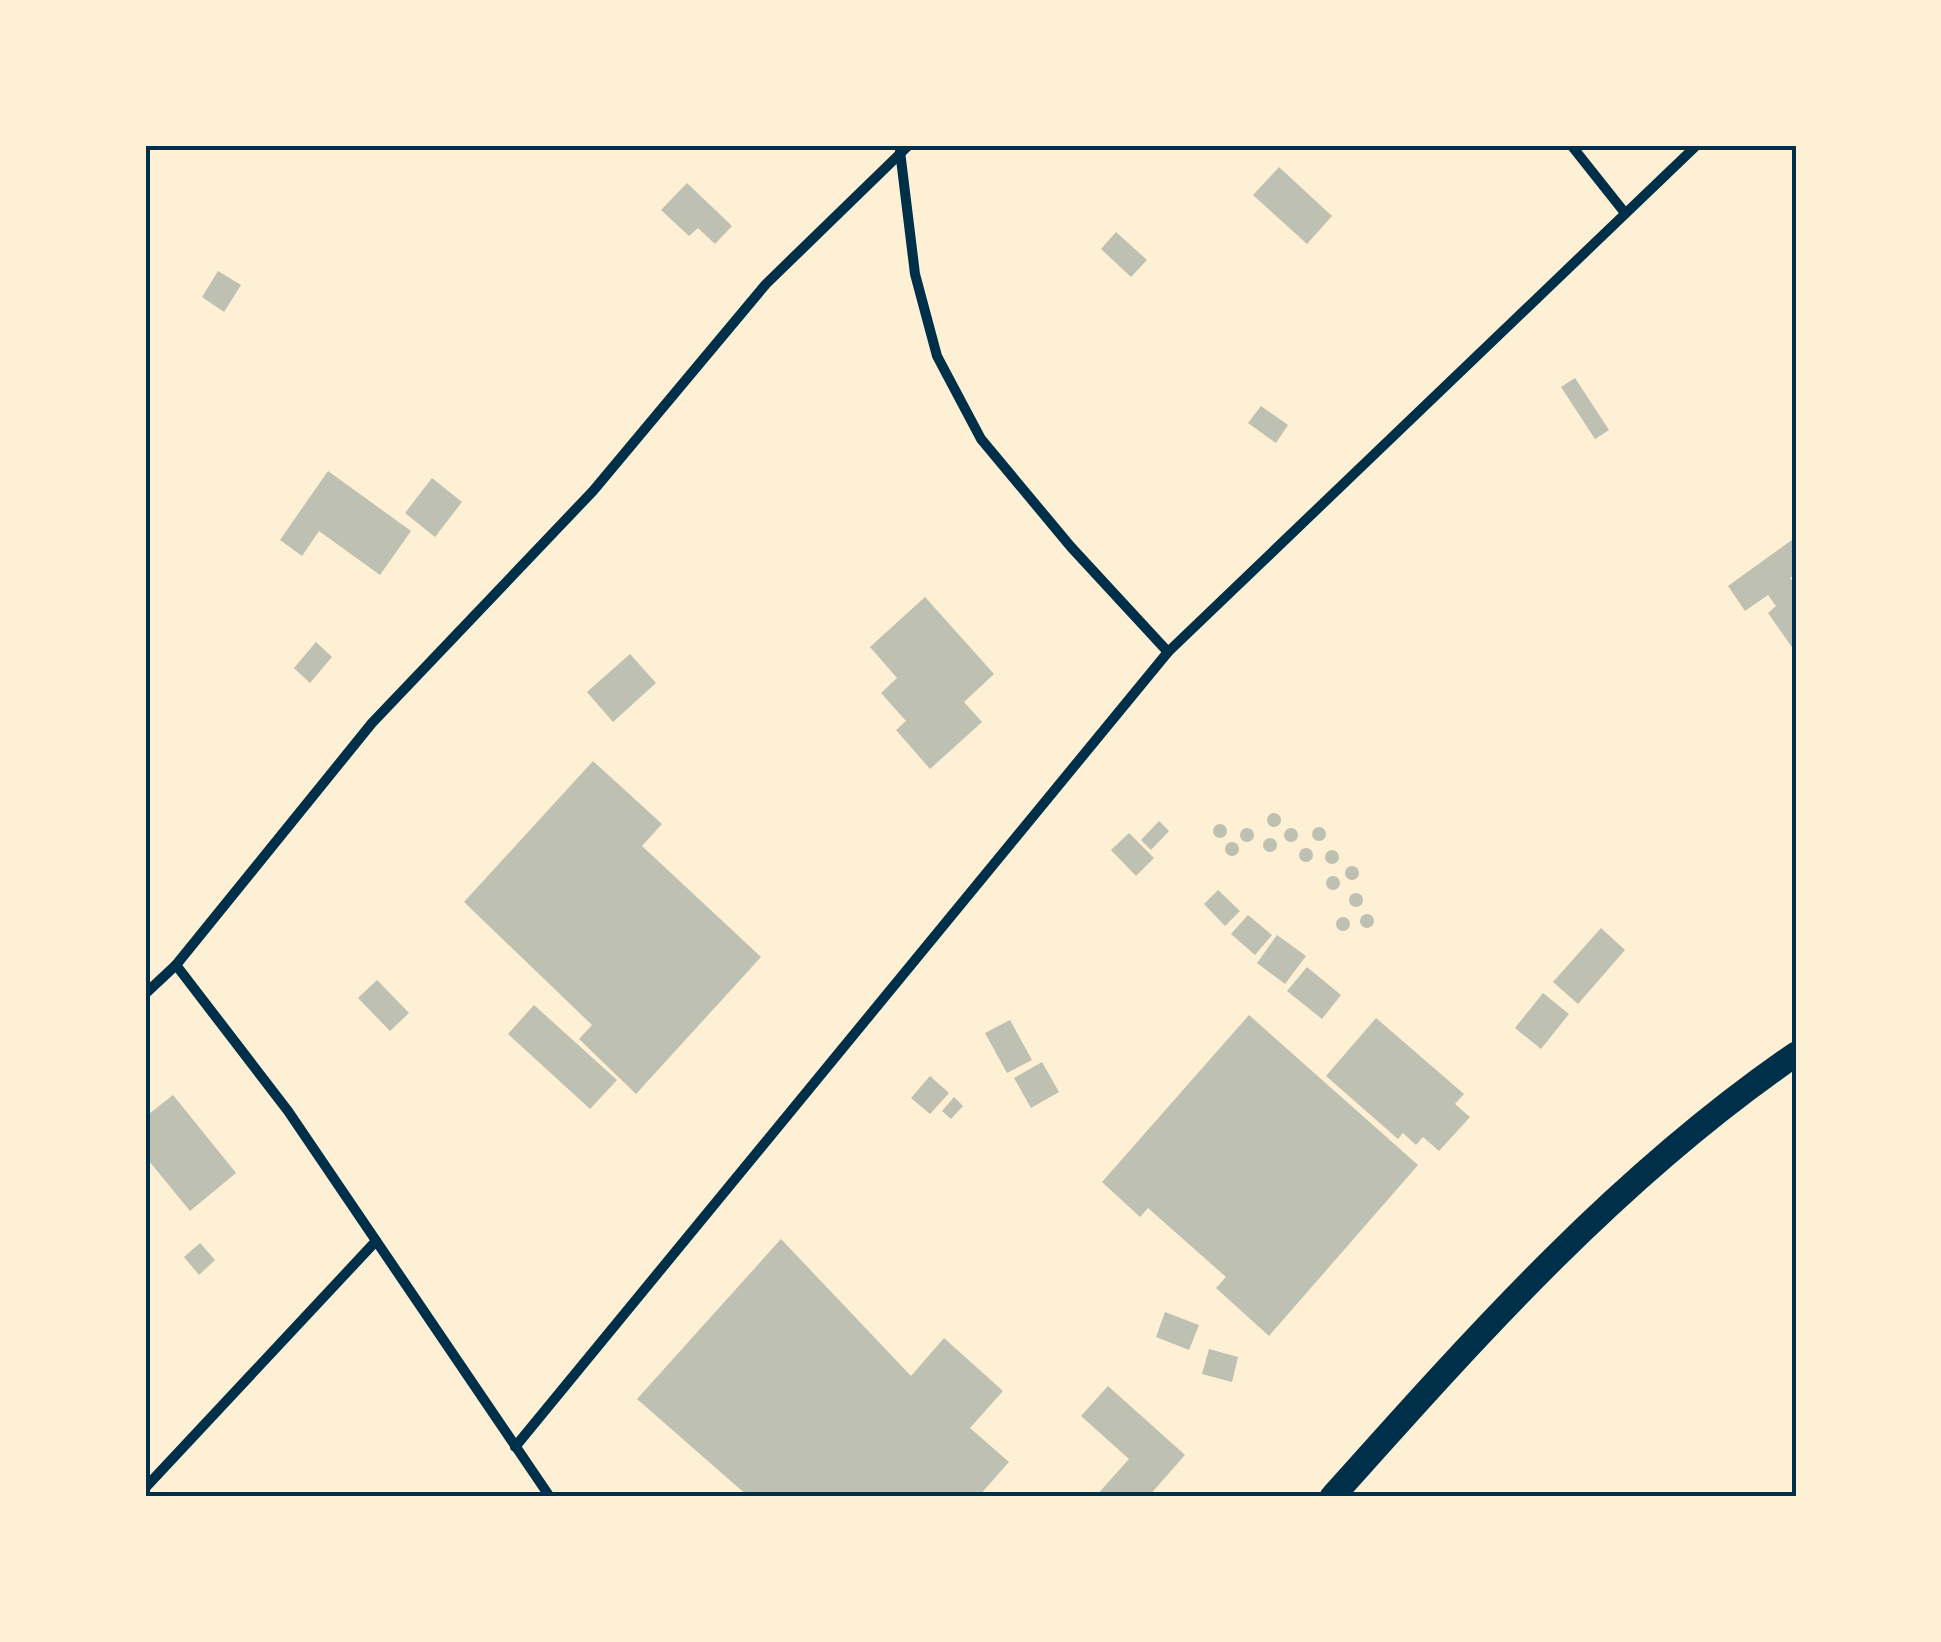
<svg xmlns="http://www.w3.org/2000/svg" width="1941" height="1642" font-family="'PT Sans',sans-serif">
  <rect width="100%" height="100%" fill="#fdf0d5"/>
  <g fill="#bec0b2">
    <polygon points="1279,167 1332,216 1307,244 1253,195"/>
    <polygon points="687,183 732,226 715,244 698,228 689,236 661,210"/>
    <polygon points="1116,232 1147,260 1131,277 1101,249"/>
    <polygon points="218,271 241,285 224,312 202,297"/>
    <polygon points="1575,378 1609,430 1595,439 1561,387"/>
    <polygon points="1261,406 1288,425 1276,443 1248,423"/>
    <polygon points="328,471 411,531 380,575 319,531 302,556 280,540"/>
    <polygon points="432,478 462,502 435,537 405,513"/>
    <polygon points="1796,537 1796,574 1790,578 1796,586 1796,653 1768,613 1776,606 1768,595 1745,611 1728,586"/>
    <polygon points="925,597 994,674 964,702 982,722 930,769 896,730 906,721 881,693 897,678 870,647"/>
    <polygon points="316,642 332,657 310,683 294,668"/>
    <polygon points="630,654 656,683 613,722 587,692"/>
    <polygon points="593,761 662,824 642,846 761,957 636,1094 579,1039 592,1025 464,902"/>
    <circle cx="1274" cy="820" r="7"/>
    <polygon points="1159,821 1169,831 1151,850 1141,840"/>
    <circle cx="1220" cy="831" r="7"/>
    <circle cx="1319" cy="834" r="7"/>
    <circle cx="1291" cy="835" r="7"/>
    <circle cx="1247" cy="835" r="7"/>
    <polygon points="1129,833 1154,858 1136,876 1111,850"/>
    <circle cx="1270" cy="845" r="7"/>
    <circle cx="1232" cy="849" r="7"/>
    <circle cx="1306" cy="855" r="7"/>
    <circle cx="1332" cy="857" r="7"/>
    <circle cx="1352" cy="873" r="7"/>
    <circle cx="1333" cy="883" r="7"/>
    <polygon points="1218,890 1240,911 1225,926 1204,904"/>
    <circle cx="1356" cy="900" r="7"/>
    <circle cx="1367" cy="921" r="7"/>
    <polygon points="1248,915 1272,935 1255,955 1231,934"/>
    <circle cx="1343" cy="924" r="7"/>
    <polygon points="1601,928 1625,950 1578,1004 1553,982"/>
    <polygon points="1277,935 1306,956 1285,984 1257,963"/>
    <polygon points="1307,967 1341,995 1322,1019 1287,991"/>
    <polygon points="377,980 409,1013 390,1031 358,998"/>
    <polygon points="1543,993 1569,1014 1541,1049 1515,1028"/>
    <polygon points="534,1005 617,1080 590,1109 508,1034"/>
    <polygon points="1249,1015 1418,1165 1269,1336 1216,1288 1226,1277 1148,1208 1140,1217 1102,1182"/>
    <polygon points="1376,1018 1464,1094 1455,1104 1470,1117 1439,1151 1423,1137 1416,1145 1403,1133 1398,1139 1326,1076"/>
    <polygon points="1010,1020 1032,1060 1007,1073 985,1033"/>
    <polygon points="1042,1062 1059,1092 1031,1108 1014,1078"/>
    <polygon points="930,1076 949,1093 930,1114 911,1098"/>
    <polygon points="173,1095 236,1173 190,1211 145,1156 145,1117"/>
    <polygon points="954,1097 963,1106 951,1119 942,1111"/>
    <polygon points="781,1239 911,1376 944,1338 1003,1391 970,1428 1009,1462 978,1497 749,1497 637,1399"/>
    <polygon points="200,1243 215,1260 199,1275 184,1257"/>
    <polygon points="1165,1312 1199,1325 1189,1350 1156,1337"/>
    <polygon points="1209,1349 1238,1357 1232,1382 1202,1374"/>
    <polygon points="1108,1386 1185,1455 1148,1497 1095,1497 1129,1459 1081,1416"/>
  </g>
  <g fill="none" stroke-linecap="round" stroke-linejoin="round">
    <g stroke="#003049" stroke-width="10">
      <polyline points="1571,145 1625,213"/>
      <polyline points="900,151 915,274 937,356 981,439 1071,547 1168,652"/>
      <polyline points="176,965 288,1111 550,1497"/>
      <polyline points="145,994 176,965 372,723 593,491 766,284 909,145"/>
      <polyline points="515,1447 1168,652 1697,145"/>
      <polyline points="145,1488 376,1241"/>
    </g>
    <path stroke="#003049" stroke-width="25" d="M1332 1497C1475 1337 1618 1176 1796 1054"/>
  </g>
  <rect width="1941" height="1642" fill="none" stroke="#fdf0d5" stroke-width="295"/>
  <rect x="148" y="148" width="1646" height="1346" fill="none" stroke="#003049" stroke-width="4"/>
</svg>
